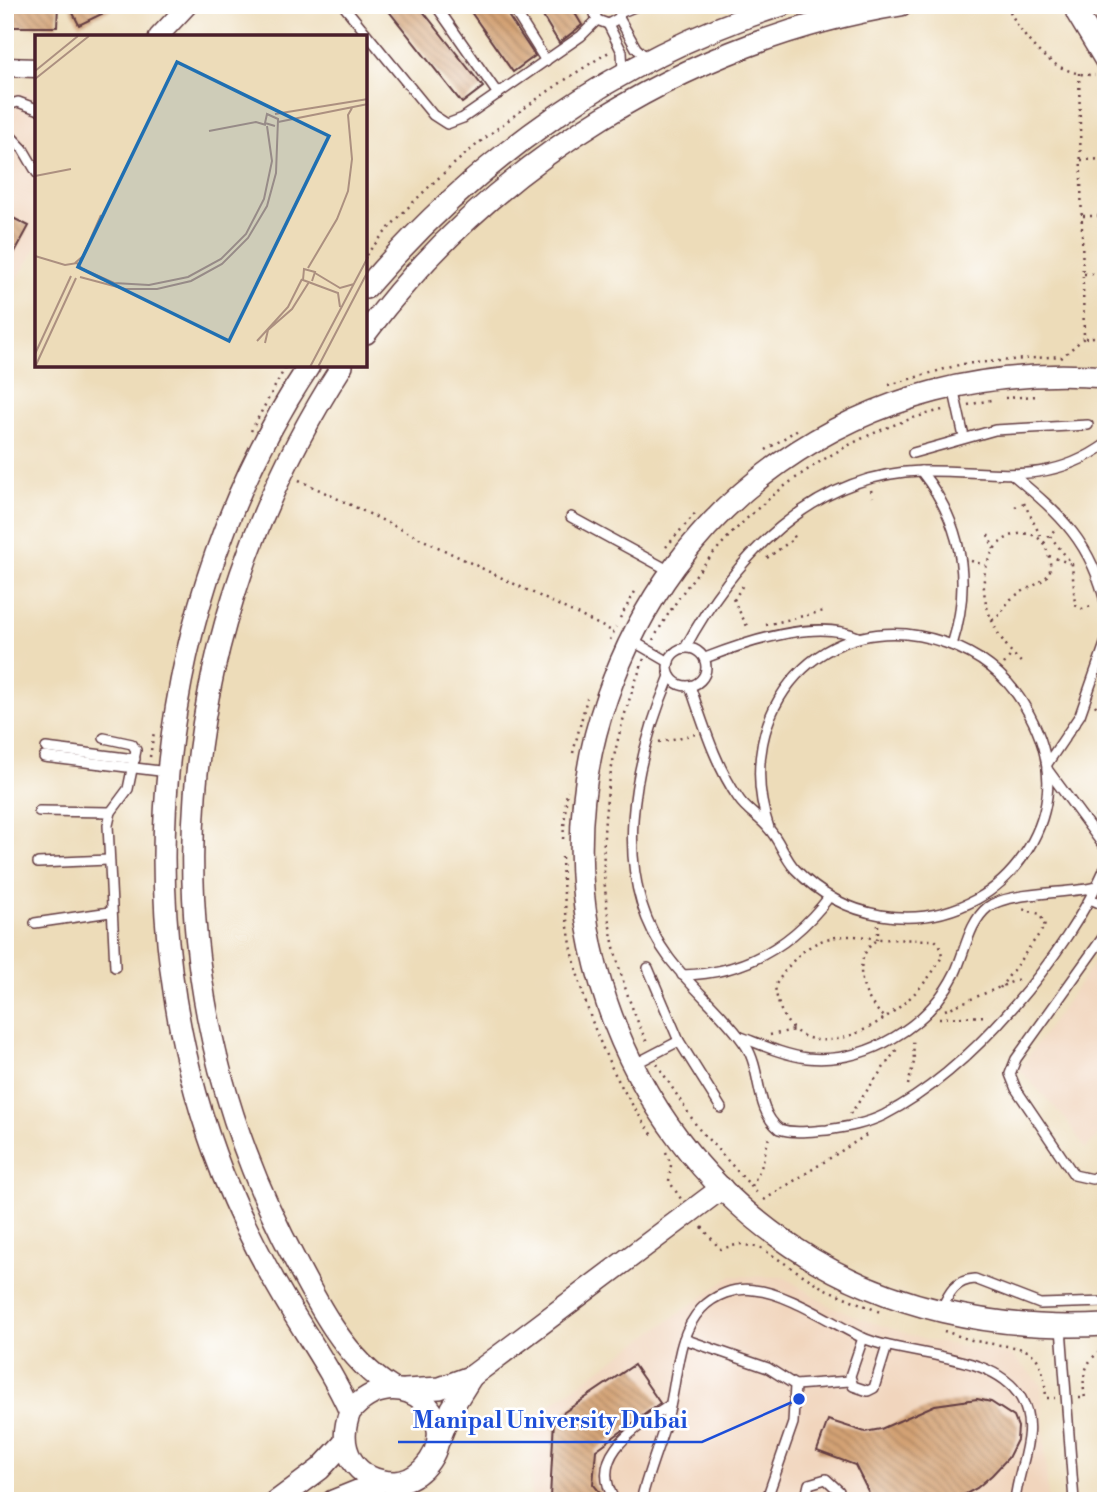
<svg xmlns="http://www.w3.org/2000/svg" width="1111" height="1506" font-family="'Libre Bodoni',serif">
  <defs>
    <pattern id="building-back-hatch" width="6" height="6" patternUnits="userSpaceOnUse" patternTransform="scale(1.75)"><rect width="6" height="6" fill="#d3a274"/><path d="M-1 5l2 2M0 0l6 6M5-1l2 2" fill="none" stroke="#ad835f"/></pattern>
  </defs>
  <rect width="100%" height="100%" fill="#fff"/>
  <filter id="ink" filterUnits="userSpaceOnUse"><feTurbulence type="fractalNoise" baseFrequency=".0143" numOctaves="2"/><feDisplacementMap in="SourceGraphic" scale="14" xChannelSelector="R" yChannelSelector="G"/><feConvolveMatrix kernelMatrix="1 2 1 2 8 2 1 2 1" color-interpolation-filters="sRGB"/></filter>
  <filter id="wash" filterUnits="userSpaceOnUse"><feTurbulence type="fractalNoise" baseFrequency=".00686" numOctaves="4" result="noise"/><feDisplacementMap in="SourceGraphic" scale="28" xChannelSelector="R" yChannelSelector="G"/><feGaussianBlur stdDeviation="1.57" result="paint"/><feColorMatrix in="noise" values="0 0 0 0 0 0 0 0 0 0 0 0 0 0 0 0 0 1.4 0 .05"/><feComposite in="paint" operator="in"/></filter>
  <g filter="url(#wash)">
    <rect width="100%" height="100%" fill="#eddcb9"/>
    <g fill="#f1d5bd">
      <polygon points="5,91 37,92 37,247 5,300"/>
      <polygon points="1106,946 1106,1129 1085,1149 1067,1121 1019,1069"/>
      <polygon points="732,1276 784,1277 828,1305 865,1320 925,1340 1012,1355 1041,1384 1048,1501 531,1498 535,1415"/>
    </g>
    <g id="blocks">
      <g fill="url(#building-back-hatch)">
        <polygon points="12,5 58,5 57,27 11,27"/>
        <polygon points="69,5 120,5 79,25"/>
        <polygon points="384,5 418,5 483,87 462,103"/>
        <polygon points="466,5 501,5 535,56 513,72"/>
        <polygon points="536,5 570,5 582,25 559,43"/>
        <polygon points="5,214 29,226 5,270"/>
        <polygon points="634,1365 660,1403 596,1450 593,1484 607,1501 553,1501 550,1498 554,1419"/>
        <polygon points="977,1399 991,1402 1014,1417 1018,1427 1017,1440 1008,1458 992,1475 977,1488 953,1501 873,1501 855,1465 817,1451 828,1420 865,1432 881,1429 935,1405"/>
      </g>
    </g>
  </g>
  <g filter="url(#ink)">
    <use href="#blocks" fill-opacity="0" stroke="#623b40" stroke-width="2"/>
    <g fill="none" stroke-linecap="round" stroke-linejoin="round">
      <g stroke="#623b40" stroke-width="12">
        <g id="service">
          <polyline points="343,5 433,115 447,124 463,118 581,36 597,20"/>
          <polyline points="511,5 546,61"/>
          <polyline points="592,5 597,20 608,24 619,18 622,5"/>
          <polyline points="439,10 498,94"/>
          <polyline points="622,12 639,5"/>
          <polyline points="619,18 636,48 648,59"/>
          <polyline points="608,24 622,52 623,71"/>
          <polyline points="5,106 18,102 37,109"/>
          <polyline points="5,130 23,149 37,173"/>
          <polyline points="953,387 964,437"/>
          <polyline points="913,453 995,430 1088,425"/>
          <path d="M921 471C962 523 972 582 952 645"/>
          <path d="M1013 475C1061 515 1092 543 1106 606"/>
          <polyline points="571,517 670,571"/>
          <polyline points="631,640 669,662"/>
          <circle cx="687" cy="667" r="19"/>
          <path d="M685 648C734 558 812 474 921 471 990 469 1044 489 1106 444"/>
          <path d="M705 658C746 642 816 618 858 637"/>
          <path d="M670 676C634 762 608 876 669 958 692 989 725 1014 746 1046 762 1071 755 1110 779 1129 795 1134 811 1131 827 1130 846 1127 866 1124 884 1115 972 1070 1066 956 1106 866"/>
          <path d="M690 686C703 723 716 767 739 799 747 811 761 818 769 829 780 841 784 857 795 869 843 919 916 932 977 899 1013 879 1042 838 1047 796 1051 763 1041 733 1024 705 1006 675 978 654 946 643 823 600 729 711 769 828"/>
          <polyline points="104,738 132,744 136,750 128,789 111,812 108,825 115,967"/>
          <polyline points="46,748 135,759"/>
          <polyline points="44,757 168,772"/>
          <polyline points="1047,764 1080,715 1106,641"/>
          <polyline points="1047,769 1106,849"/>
          <polyline points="39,811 111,812"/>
          <polyline points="38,863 108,860"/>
          <polyline points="1090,899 1106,906"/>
          <polyline points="35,923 110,912"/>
          <polyline points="1106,933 1016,1059 1010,1074 1016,1089 1074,1175 1092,1179 1106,1171"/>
          <polyline points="648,968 679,1041 721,1108"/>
          <path d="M682 975C745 974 792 946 829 897"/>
          <path d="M741 1037C762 1045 784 1055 807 1058 867 1064 929 1026 955 973 965 952 969 922 988 907 1007 892 1068 894 1096 887"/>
          <polyline points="633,1065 679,1041"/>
          <path d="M941 1310C949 1293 955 1280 975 1279L1040 1304 1106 1302"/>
          <polyline points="1061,1328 1074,1501"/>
          <polyline points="863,1338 850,1376 853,1386 868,1391 874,1388 887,1346"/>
          <polyline points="684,1339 768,1368 795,1385 793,1423 766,1501"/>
          <polyline points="795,1385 850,1381"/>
          <path d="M615 1501C586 1454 638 1427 670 1405"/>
          <path d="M641 1501C648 1471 660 1444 668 1415 678 1380 675 1337 701 1309 714 1295 735 1287 754 1290 788 1293 830 1322 861 1337 907 1358 994 1351 1021 1398 1040 1431 1018 1466 1015 1501"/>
          <polyline points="805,1501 809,1484 826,1479 839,1491 839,1501"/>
        </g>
      </g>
      <g stroke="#623b40" stroke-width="21">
        <g id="minor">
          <polyline points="158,37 188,5"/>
          <polyline points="5,67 37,68"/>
        </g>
      </g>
      <g stroke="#623b40" stroke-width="24">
        <g id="tertiary">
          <polyline points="1077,13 1106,61"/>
          <path d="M366 288C478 158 618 56 783 5"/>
          <path d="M366 333C492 163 691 39 901 5"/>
          <path d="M309 366C154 600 120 913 223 1175 240 1217 260 1257 283 1296 305 1334 332 1371 350 1412 336 1448 354 1481 394 1482 405 1482 416 1476 423 1469 470 1419 398 1355 350 1412"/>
          <path d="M342 366C172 631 140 952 283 1237 310 1289 341 1357 392 1388"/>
          <path d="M1106 377C989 368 876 395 780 463 698 521 640 602 607 697 536 898 616 1129 793 1247 885 1309 997 1331 1106 1325"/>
          <polyline points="405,1390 440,1388 472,1376 722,1188"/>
          <polyline points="439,1440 452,1408 472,1376"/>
          <polyline points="277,1501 320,1469 344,1443"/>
          <polyline points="333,1501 380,1482"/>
        </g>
      </g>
      <g stroke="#623b40" stroke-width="2.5" stroke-dasharray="2 5" stroke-linecap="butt">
        <path d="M1007 5C1023 41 1053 76 1095 75"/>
        <polyline points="1079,73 1084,338 1106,336"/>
        <polyline points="1081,160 1106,159"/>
        <polyline points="1083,216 1106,216"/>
        <path d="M366 255C432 173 519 107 609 52"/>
        <polyline points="1084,274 1106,274"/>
        <polyline points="1061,358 1084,338"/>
        <polyline points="889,385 962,364 1061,356"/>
        <polyline points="1005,398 1037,396"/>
        <polyline points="968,405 995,399"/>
        <polyline points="251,431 286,366"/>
        <polyline points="766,450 798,429"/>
        <polyline points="299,480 614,632"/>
        <polyline points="871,490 873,497"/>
        <polyline points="1024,503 1041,537"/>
        <polyline points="1015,507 1024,503"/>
        <polyline points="988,535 994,549"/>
        <polyline points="1050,536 1072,564 1075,605 1083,609 1094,605"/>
        <polyline points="1044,543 1055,529"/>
        <polyline points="666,547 698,510"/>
        <polyline points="1049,556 1072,564"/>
        <polyline points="767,558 795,538 793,534"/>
        <polyline points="971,561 985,565"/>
        <polyline points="733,599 749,630"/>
        <polyline points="734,600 744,583"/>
        <polyline points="620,618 636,590"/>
        <path d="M992 620C1002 616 1004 606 1011 599 1023 589 1039 586 1049 574 1052 565 1049 556 1046 548 1036 525 1004 532 993 551 970 588 994 638 1023 664"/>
        <polyline points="766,625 824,611"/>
        <polyline points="610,640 616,627"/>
        <path d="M653 640C714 529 821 437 947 409"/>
        <path d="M644 659C592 790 587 915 648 1045"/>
        <polyline points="1004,664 1012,654"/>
        <polyline points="1095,705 1106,720"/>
        <polyline points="659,742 696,734"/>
        <polyline points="573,753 587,698"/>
        <polyline points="150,757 154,732"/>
        <polyline points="1095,817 1106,803"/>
        <polyline points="563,839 567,790"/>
        <path d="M562 857C564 957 594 1057 655 1138"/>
        <polyline points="878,925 878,939"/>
        <path d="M878 939C827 929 801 943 775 986 789 1095 914 1016 942 956L940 945 935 940 878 939C849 958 861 1000 886 1018"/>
        <polyline points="1000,988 1045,926 1040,914 1022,909"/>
        <polyline points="945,1010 1019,979"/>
        <polyline points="939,1018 988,1016"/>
        <polyline points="770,1035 794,1030"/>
        <polyline points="657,1064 698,1128 760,1196"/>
        <polyline points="908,1085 914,1062 913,1037"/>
        <polyline points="850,1114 897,1049"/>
        <polyline points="666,1152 671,1165 669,1181 681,1199"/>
        <polyline points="752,1186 762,1165 769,1137"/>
        <polyline points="764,1200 868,1134"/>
        <polyline points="702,1227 720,1249 740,1244 761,1248 823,1288 880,1312"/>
        <path d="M944 1331C954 1334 965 1339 976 1341 1023 1351 1043 1339 1046 1398H1055"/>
        <path d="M1079 1398H1085C1081 1377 1085 1358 1106 1348"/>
      </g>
      <use href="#service" stroke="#fff" stroke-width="9"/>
      <use href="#minor" stroke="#fff" stroke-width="18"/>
      <use href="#tertiary" stroke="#fff" stroke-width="21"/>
    </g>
  </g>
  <g transform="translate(35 35)">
    <rect width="332" height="332" fill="#eddcb9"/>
    <path fill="none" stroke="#ac9080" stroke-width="2" d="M0 36 43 1M0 44 54 1M240 79 333 64M243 87 333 69M174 96 221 87 231 90M0 141 36 134M0 221 30 230 42 228 48 235M40 228 48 221 66 180M273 233 302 184 313 156 317 124 313 80 317 73M48 234 79 248 114 250 153 242 186 224 211 199 229 164 237 126 232 91M280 238 305 253 319 249M45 242 90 254H122L156 246 187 229 213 203 232 171 241 138 243 84 232 79 230 88 240 91M277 246 280 237 269 234 268 245 303 258 305 272M222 306 253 272 267 244M230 308 233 295 257 274 274 247M0 319 36 241M0 332 41 243M275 332 333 222M283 332 333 236"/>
    <path fill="#1f6fb2" fill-opacity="0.15" stroke="#1f6fb2" stroke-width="3.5" d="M142 27 294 101 194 306 43 232Z"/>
    <rect width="332" height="332" fill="none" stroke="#4a1f2b" stroke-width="3.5"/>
  </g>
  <path fill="none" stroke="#1d4ed8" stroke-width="2.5" d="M799 1399L702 1442H398"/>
  <circle fill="#1d4ed8" stroke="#fff" stroke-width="2.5" cx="799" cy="1399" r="7"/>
  <g font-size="23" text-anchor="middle" font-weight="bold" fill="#1d4ed8" stroke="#fff" stroke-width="5" stroke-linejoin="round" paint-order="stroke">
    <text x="550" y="1428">Manipal University Dubai</text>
  </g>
  <rect width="1111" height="1506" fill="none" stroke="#fff" stroke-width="28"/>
</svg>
